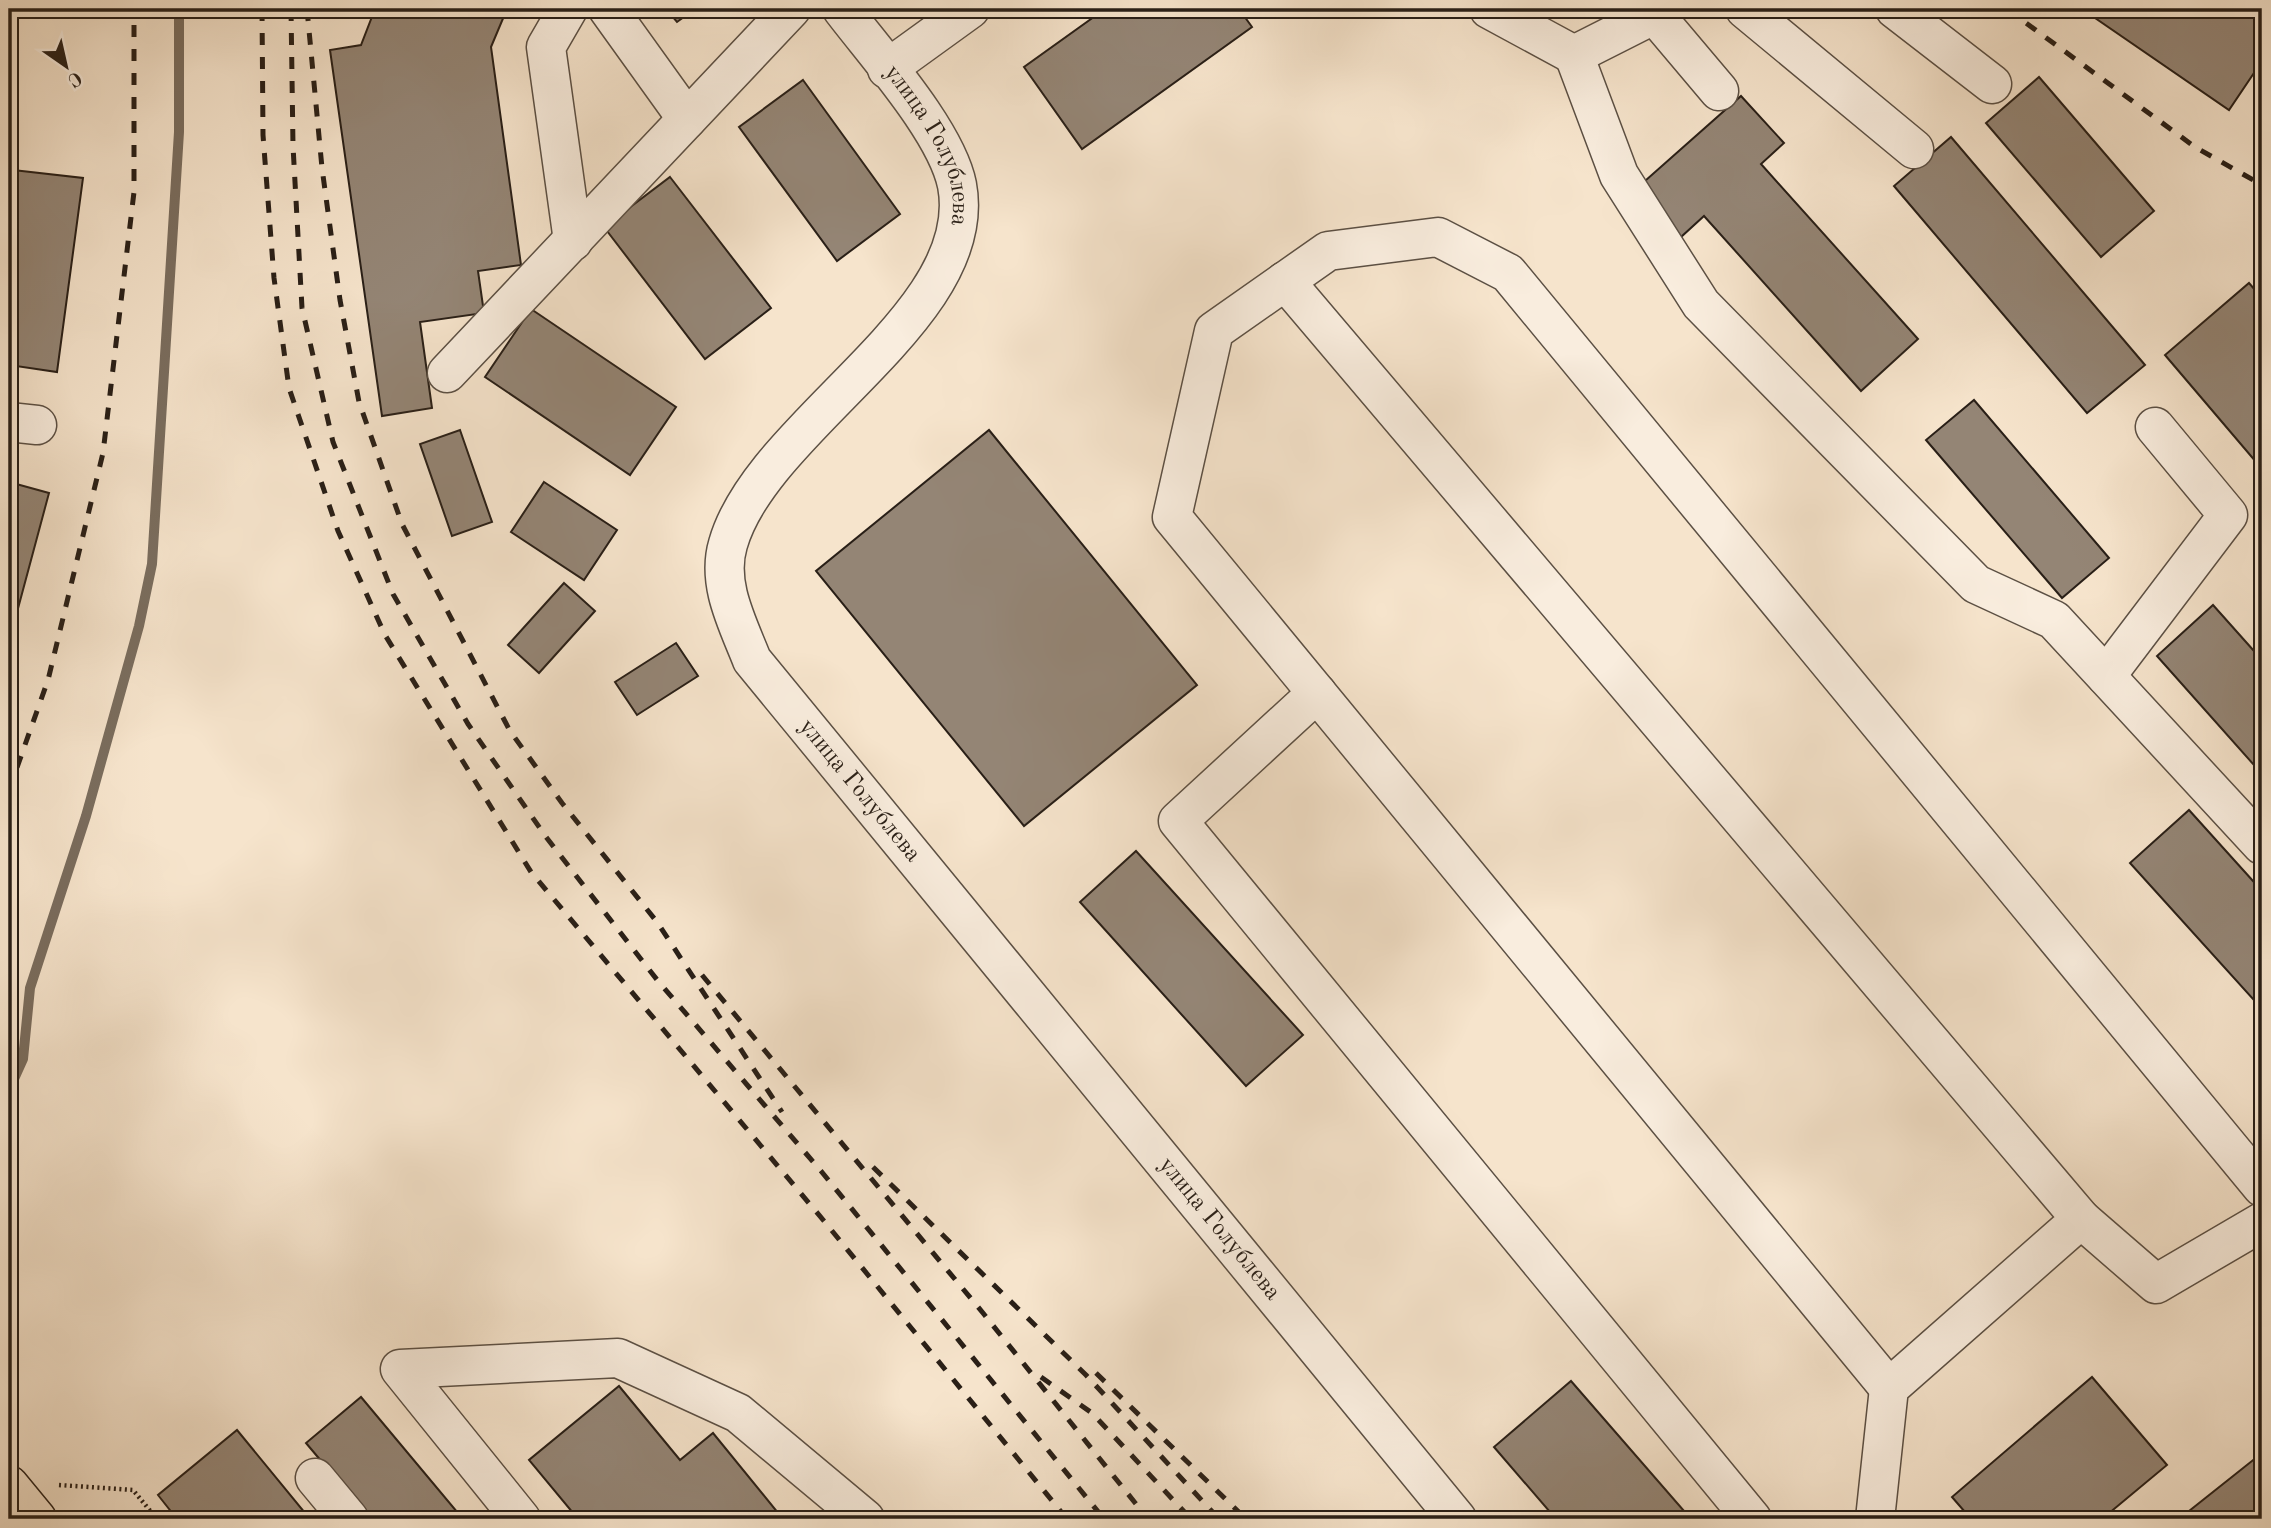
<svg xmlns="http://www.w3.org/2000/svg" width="2271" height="1528" font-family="'Old Standard TT',serif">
  <rect width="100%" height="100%" fill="#f6e4cc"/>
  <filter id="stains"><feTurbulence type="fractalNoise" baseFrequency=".00286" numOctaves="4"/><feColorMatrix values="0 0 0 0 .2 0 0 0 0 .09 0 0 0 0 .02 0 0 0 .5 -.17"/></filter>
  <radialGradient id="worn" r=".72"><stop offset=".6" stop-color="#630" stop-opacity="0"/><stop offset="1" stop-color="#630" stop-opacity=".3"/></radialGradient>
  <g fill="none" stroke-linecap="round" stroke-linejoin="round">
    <polyline stroke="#7a6d5e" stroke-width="10" points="9,1090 23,1059 30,988 86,816 139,626 152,564 179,132 179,9"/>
  </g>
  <g fill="#948575" stroke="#291f17" stroke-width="2">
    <polygon points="375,9 507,9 491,47 521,265 478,271 484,313 420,322 432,408 382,416 330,50 361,45"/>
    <polygon points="666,9 695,9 677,22"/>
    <polygon points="1105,9 1239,9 1252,27 1082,149 1024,67"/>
    <polygon points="2082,9 2262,9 2262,61 2229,110"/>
    <polygon points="2039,77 2154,211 2101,257 1986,123"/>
    <polygon points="803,80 900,214 837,261 739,127"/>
    <polygon points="1741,96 1784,143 1761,164 1918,339 1861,391 1704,216 1681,237 1637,188"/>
    <polygon points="1951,137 2145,365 2087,413 1894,186"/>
    <polygon points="13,170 83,178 57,372 9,365 9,201"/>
    <polygon points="670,177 771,308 705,359 604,227"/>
    <polygon points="2249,283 2262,298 2262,469 2165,355"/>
    <polygon points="531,309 676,407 630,475 485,377"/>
    <polygon points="1974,400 2109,558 2062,598 1926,440"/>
    <polygon points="460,430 492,522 452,536 420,444"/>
    <polygon points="989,430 1197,685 1024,826 816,571"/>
    <polygon points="9,482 49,493 9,642"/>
    <polygon points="544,482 617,530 584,580 511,532"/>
    <polygon points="564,583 595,611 539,673 508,645"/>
    <polygon points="2213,605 2262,660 2262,774 2157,656"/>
    <polygon points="676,643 698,676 637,715 615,682"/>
    <polygon points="2189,810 2262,891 2262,1009 2130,863"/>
    <polygon points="1136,851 1303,1035 1246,1086 1080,902"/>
    <polygon points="2092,1377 2167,1465 2102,1519 1971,1519 1952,1497"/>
    <polygon points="1571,1381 1691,1519 1556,1519 1494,1447"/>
    <polygon points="619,1386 680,1460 713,1433 783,1519 578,1519 529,1460"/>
    <polygon points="361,1397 463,1519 370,1519 306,1443"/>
    <polygon points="237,1430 310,1519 177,1519 158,1495"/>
    <polygon points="2262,1453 2262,1519 2179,1519"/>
  </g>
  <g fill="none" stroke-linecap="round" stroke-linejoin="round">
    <g stroke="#5c5044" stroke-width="41">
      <g id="minor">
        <polyline points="568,9 546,47 573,241"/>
        <polyline points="608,9 687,119"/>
        <path id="s1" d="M842 9C876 54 946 131 957 185 982 316 762 424 728 544 716 584 738 624 752 660L1457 1519"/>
        <polyline points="1489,9 1574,55 1665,9"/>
        <polyline points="1745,9 1914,149"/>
        <polyline points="1895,9 1992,84"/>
        <polyline points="1654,14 1719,91"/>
        <polyline points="1574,55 1619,175 1701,304 1976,584 2054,620 2262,845"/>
        <polyline points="887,69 970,9"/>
        <polyline points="1285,281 2081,1219 1889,1388 1875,1519"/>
        <polyline points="447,373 791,9"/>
        <polyline points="9,422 37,425"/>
        <polyline points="2106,676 2228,515 2155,427"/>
        <polyline points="1317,693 1178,821 1752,1519"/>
        <polyline points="2081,1219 2156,1284 2262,1222"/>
        <polyline points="1889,1388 1172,517 1214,331 1328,251 1438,237 1508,273 2262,1187"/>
        <polyline points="315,1478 349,1519"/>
        <polyline points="521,1519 400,1369 618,1358 738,1413 865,1519"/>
      </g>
    </g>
    <g stroke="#291f17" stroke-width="41">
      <polyline id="major" points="9,1485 37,1519"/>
    </g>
    <polyline stroke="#291f17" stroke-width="4.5" stroke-dasharray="2 3.5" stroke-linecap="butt" points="59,1485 133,1490 157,1519"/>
    <use href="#minor" stroke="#f9edde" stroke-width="38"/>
    <use href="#major" stroke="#f6e4cc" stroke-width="38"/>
    <g stroke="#291f17" stroke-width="5" stroke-dasharray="12 12" stroke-linecap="butt">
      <polyline points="262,9 263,135 274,278 289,388 338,531 385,635 531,872 824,1221 1067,1519"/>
      <polyline points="291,9 293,146 302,308 333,442 393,594 468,724 546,837 658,981 821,1171 1104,1519"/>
      <polyline points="307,9 322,168 340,300 359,402 402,524 510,731 562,803 657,922 782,1112"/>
      <polyline points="2007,9 2195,147 2262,185"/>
      <polyline points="9,790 48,680 103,453 134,192 134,9"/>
      <polyline points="702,975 983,1313 1148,1519"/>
      <polyline points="873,1167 1086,1375 1219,1519"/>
      <polyline points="1096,1373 1246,1519"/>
      <polyline points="1041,1377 1092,1413 1191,1519"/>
    </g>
  </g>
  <g text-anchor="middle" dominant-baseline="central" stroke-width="7" stroke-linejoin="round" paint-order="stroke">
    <g font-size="24" fill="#291f17" stroke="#f9edde">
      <text stroke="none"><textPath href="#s1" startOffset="164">улица Голублева</textPath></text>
      <text stroke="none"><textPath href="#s1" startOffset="940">улица Голублева</textPath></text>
      <text stroke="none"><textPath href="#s1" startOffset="1507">улица Голублева</textPath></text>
    </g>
  </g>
  <rect width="2271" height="1528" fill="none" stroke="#f6e4cc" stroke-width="35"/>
  <rect x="10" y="10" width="2250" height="1507" fill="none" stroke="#291f17" stroke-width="3.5"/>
  <rect x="18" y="18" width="2236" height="1493" fill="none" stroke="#291f17" stroke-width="2"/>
  <g transform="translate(66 66) rotate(146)" stroke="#f9edde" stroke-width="5" paint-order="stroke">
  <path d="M0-5L12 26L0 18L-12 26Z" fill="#291f17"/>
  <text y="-10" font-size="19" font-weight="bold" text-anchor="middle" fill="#291f17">С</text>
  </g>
  <rect width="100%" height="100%" filter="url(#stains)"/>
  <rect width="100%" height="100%" fill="url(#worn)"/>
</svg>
